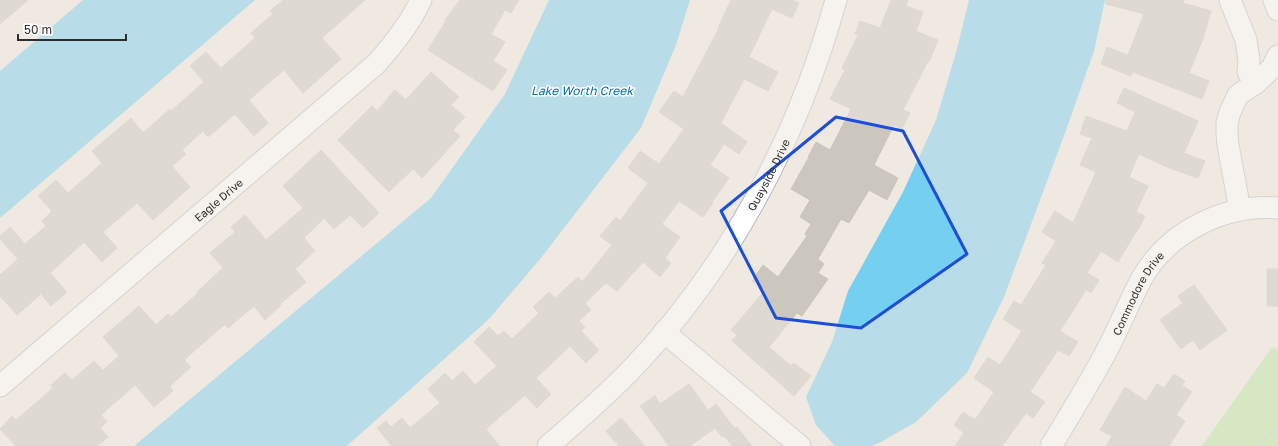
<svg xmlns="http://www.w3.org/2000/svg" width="1278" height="446" font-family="'Golos Text',sans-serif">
  <rect width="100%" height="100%" fill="#efe9e1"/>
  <polygon fill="#b6e59e" points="1272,347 1278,350 1278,446 1202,446"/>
  <g fill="#75cff0">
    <polygon points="83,0 255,0 0,218 0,71"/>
    <polygon points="549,0 690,0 676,45 641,128 541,258 489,319 347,446 134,446 431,198 505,94"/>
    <polygon points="969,0 1105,0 1094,51 1065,133 1004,297 967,373 916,422 881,442 871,446 835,446 816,425 806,397 832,342 848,291 903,192 936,120 957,49"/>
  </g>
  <g fill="#cbc7bf" stroke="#cbc5ba">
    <polygon points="0,0 28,0 0,24"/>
    <polygon points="283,0 365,0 322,38 341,59 303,93 284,70 249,100 268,123 254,136 235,114 208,137 203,131 182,150 186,154 172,166 190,187 153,220 137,203 103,232 117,248 102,262 84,242 50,273 67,292 51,306 41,294 17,315 0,296 0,275 18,259 0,239 0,236 10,227 25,244 46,226 42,221 52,211 38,196 56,180 68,193 102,163 92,151 131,118 143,133 170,109 171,111 204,82 190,66 206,52 221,68 255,38 251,33 273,14 270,11"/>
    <polygon points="460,0 519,0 511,13 505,10 491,34 505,42 493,61 507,70 493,91 428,50 446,21 445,20"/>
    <polygon points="731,0 792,0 799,3 792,18 772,9 749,57 778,72 768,91 744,79 721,123 747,142 739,154 724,144 710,165 729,178 712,202 713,203 703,217 679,201 662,224 680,237 665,258 671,263 660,277 643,262 617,291 606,283 585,303 591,310 579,321 585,327 581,331 599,350 586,363 570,346 536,378 551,394 537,408 525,395 486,429 500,446 392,446 377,428 386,421 391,427 402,418 410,428 440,403 428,389 445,373 452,381 463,371 475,385 497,366 474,342 489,327 498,336 504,331 512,339 539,313 533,307 549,292 555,298 578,277 582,282 612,245 600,236 616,217 620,221 648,183 628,168 640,151 659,164 684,129 659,112 674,91 683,97 719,28 718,28"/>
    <polygon points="891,0 908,0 906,6 923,12 916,31 938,40 929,62 928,61 903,110 910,113 902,129 894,125 874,165 898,178 887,200 869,190 849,223 841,219 818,259 824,264 818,273 828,279 802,316 797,313 769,347 791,366 794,363 811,376 794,396 732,341 737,335 731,330 765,290 752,281 763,265 778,277 807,236 805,234 811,224 800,217 810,200 791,189 809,157 808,157 816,142 830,150 851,109 830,99 845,70 842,68 858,35 855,34 860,21 880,28"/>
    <polygon points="1106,0 1184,0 1183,3 1211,11 1203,39 1189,73 1209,81 1202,99 1133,72 1131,76 1101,64 1107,47 1128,55 1144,14 1106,4"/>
    <polygon points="431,72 459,97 451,105 465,117 453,130 460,136 422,178 413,169 389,192 338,140 372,106 377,111 395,90 406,100"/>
    <polygon points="1124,88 1198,121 1184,153 1205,161 1198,178 1169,168 1139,154 1129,177 1148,186 1136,212 1145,216 1138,230 1137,230 1118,262 1101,251 1087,273 1099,280 1091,293 1086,290 1060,331 1078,342 1069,356 1058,350 1030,392 1045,402 1033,418 1026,413 1002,446 955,446 964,433 954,425 963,412 975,420 994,392 974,378 988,357 1000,365 1022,331 1003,319 1014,301 1021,305 1046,265 1042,263 1056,241 1042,232 1055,211 1073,223 1096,172 1080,165 1092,138 1080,134 1086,116 1127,131 1135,112 1117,103"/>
    <polygon points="321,150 379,213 363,228 350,215 334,229 324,218 304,238 315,251 295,269 306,282 280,304 281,305 265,320 254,306 228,328 225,324 184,360 191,367 170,386 173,391 154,407 135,385 101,415 107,422 100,428 108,437 97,446 16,446 0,429 12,416 16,420 53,388 51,385 65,373 72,380 94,361 103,370 119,356 103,337 139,306 156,325 168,314 171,317 198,293 197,292 223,268 210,253 235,232 231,227 245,215 266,240 303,208 283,186"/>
    <rect x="1267" y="269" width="11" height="37"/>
    <polygon points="1194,285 1227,330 1200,350 1193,340 1181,349 1160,320 1183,303 1178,296"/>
    <polygon points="1174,374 1185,381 1182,385 1192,392 1176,415 1185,421 1169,446 1106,446 1112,436 1100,430 1125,387 1146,401 1157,384 1164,388"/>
    <polygon points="689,384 708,410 716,404 735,429 737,427 752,446 732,446 724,436 722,437 715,428 690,446 669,446 640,406 655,396 660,404"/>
    <polygon points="621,418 645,446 619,446 606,431"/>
  </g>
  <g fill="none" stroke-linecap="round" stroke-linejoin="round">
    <g stroke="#b4b7c1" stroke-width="23">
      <g id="minor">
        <polyline points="1230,0 1246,40 1249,61 1248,72 1256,83 1272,68 1278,56"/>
        <polyline points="1274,0 1278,10"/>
        <polyline points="1240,210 1228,145 1227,134 1227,123 1230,112 1238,95 1256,83"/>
        <polyline points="664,332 800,446"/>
        <path id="s1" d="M0 386 376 64C394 44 410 24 421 0"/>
        <path id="s2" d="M548 446C576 422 603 398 629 372 729 268 798 138 836 0"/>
        <path id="s3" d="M1051 446C1070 415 1089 384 1106 352 1119 328 1129 302 1142 278 1169 231 1225 204 1278 208"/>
      </g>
    </g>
    <polyline stroke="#c9c9c9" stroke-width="2.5" stroke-dasharray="3 2" stroke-linecap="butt" points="1255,446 1278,427"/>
    <use href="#minor" stroke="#fff" stroke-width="21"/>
  </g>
  <path d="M0 0H1278V446H0ZM836 117 903 131 967 254 861 328 776 318 721 211Z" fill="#efe9e1" fill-opacity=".55" fill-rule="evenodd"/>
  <path fill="none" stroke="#1d4ed8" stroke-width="3" stroke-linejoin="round" d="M836 117 903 131 967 254 861 328 776 318 721 211Z"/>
  <g text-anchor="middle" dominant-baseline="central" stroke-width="3" stroke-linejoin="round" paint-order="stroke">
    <g font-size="11" fill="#2e2e2e" stroke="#fff">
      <text stroke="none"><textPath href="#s2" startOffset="352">Quayside Drive</textPath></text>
      <text stroke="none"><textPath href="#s1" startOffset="287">Eagle Drive</textPath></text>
      <text stroke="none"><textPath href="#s3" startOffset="176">Commodore Drive</textPath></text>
    </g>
    <g font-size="12" font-style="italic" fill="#0d6fa3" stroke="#fff">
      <text x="582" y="90">Lake Worth Creek</text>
    </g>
  </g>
  <path d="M18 34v6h108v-6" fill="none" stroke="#2e2e2e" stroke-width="2"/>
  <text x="24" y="34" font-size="12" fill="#2e2e2e" stroke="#ffffff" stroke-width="3" paint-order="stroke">50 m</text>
</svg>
